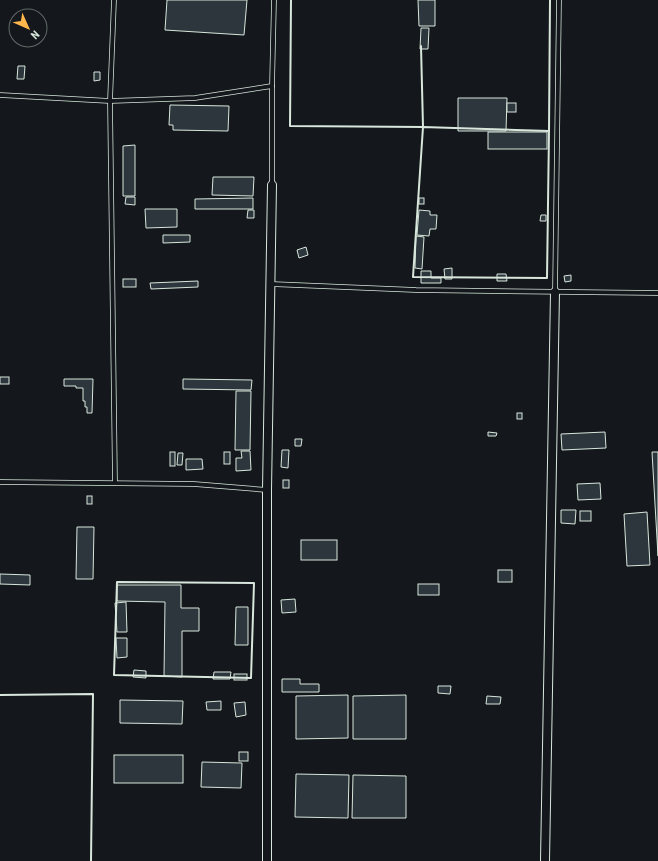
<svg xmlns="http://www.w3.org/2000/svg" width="658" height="861" font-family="'Roboto Condensed',sans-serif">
  <rect width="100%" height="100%" fill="#14181c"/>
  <g fill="#2c363c" stroke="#d8e6dc">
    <polygon points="167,0 247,0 244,35 165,30"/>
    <polygon points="418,0 435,0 435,26 419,26"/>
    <polygon points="421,28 429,28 428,49 420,49"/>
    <polygon points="18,66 25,66 24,79 17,79"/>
    <polygon points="94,72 100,72 100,80 94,81"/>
    <polygon points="458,98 507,98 506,131 458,131"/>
    <rect x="507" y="103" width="9" height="9"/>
    <polygon points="170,105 229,106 228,131 173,130 173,125 169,125"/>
    <rect x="488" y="132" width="59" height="17"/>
    <polygon points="135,145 135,196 123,196 123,146"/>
    <polygon points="213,177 254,177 253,196 212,195"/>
    <polygon points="126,197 135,197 135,205 125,204"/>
    <polygon points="253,198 253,209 195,209 195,199"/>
    <rect x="419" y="198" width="5" height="6"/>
    <polygon points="145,209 177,209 177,227 146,228"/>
    <polygon points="248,210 254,210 254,218 247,218"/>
    <polygon points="419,210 430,211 430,215 437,215 436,229 430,229 429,236 417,235"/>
    <polygon points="541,215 546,215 546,221 540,221"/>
    <polygon points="163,235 190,235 190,242 163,243"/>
    <polygon points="416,236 424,237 422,269 415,268"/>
    <polygon points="306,247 308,255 299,258 297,250"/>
    <polygon points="452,268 452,279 445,279 444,269"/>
    <polygon points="421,271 431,271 431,278 441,278 441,283 421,283"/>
    <polygon points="497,274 506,274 507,281 497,281"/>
    <polygon points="571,275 571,281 565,282 564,276"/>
    <rect x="123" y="279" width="13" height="8"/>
    <polygon points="198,281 198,287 151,289 150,283"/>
    <rect x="0" y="377" width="9" height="7"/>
    <polygon points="64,379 93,379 92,413 87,413 87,407 85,407 85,401 83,401 83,388 76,388 76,386 64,386"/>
    <polygon points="183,379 252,380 251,390 183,389"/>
    <polygon points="236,391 251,391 250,450 235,450"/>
    <rect x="517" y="413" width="5" height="6"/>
    <polygon points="488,432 497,433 496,436 488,436"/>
    <polygon points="605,432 606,448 562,450 561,434"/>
    <polygon points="295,439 302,439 301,446 295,446"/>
    <polygon points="282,450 289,450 288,468 281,467"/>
    <polygon points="241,451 250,451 251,470 236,471 236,458 242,458"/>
    <rect x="170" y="452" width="5" height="14"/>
    <rect x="224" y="452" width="6" height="12"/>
    <polygon points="652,452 658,452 658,556"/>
    <polygon points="178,453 183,453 182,465 177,465"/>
    <polygon points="186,459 202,459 203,469 186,470"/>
    <rect x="283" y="480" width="6" height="8"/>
    <polygon points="600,483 601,499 578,500 577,484"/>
    <rect x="87" y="496" width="5" height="8"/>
    <polygon points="561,510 576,510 575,524 561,523"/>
    <rect x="580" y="511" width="11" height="10"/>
    <polygon points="647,512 650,565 627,566 624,514"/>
    <polygon points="77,527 94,527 93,579 76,579"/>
    <rect x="301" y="540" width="36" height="20"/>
    <rect x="498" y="570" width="14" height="12"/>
    <polygon points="0,574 30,575 30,585 0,584"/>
    <rect x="418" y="584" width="21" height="11"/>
    <polygon points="117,585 181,585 181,608 199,608 199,631 182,631 182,677 164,676 165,602 117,601"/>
    <polygon points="295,599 296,612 282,613 281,600"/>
    <polygon points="126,602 127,632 117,632 115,603"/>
    <polygon points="236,607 248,607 248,645 235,645"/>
    <polygon points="116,638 127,638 127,657 117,658"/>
    <polygon points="134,670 146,671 146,678 133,677"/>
    <polygon points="214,672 231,672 230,679 213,679"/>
    <rect x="234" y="674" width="13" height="6"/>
    <polygon points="282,679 300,679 300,684 319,684 319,692 282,692"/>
    <polygon points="438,686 451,686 450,694 438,693"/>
    <polygon points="348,695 348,738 296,739 296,696"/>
    <polygon points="406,695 406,739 353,739 353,696"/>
    <polygon points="487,696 501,697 500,704 486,704"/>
    <polygon points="120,700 183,701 182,724 120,723"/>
    <polygon points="221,701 221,710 207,710 206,702"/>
    <polygon points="245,702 246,715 236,717 234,703"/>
    <rect x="239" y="752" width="9" height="9"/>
    <rect x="114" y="755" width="69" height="28"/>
    <polygon points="202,762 242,763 241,788 201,787"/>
    <polygon points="296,774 349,775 348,818 295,817"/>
    <polygon points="353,775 406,776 406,818 352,818"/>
  </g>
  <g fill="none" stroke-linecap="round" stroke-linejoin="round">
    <g stroke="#d8e6dc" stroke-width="5.5">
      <g id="service">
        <polyline points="114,0 110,101 115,483"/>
        <polyline points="0,95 110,101 195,98 272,86"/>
        <polyline points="272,185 272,86 274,0"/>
        <polyline points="271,284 416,290 658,293"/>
        <polyline points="555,292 559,0"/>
        <polyline points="0,482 194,484 267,490"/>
      </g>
    </g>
    <g stroke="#d8e6dc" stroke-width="10">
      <g id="minor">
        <polyline points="267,861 267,490 272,185"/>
        <polyline points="545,861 555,292"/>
      </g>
    </g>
    <use href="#service" stroke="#14181c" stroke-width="4"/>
    <use href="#minor" stroke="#14181c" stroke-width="8"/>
    <g stroke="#d8e6dc" stroke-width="2">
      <polyline points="291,0 290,126 423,127 421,46"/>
      <polygon points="423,127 549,131 547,278 413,277"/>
      <polyline points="548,131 549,131 550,0"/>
      <polygon points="117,582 254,583 251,678 114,675"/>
      <polyline points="0,695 93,694 91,861"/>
    </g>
  </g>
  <g transform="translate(28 28) rotate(135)"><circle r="19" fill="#14181c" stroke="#626a69"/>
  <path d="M0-3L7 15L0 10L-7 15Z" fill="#ffb74d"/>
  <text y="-6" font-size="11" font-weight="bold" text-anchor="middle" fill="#d8e6dc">N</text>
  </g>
</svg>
